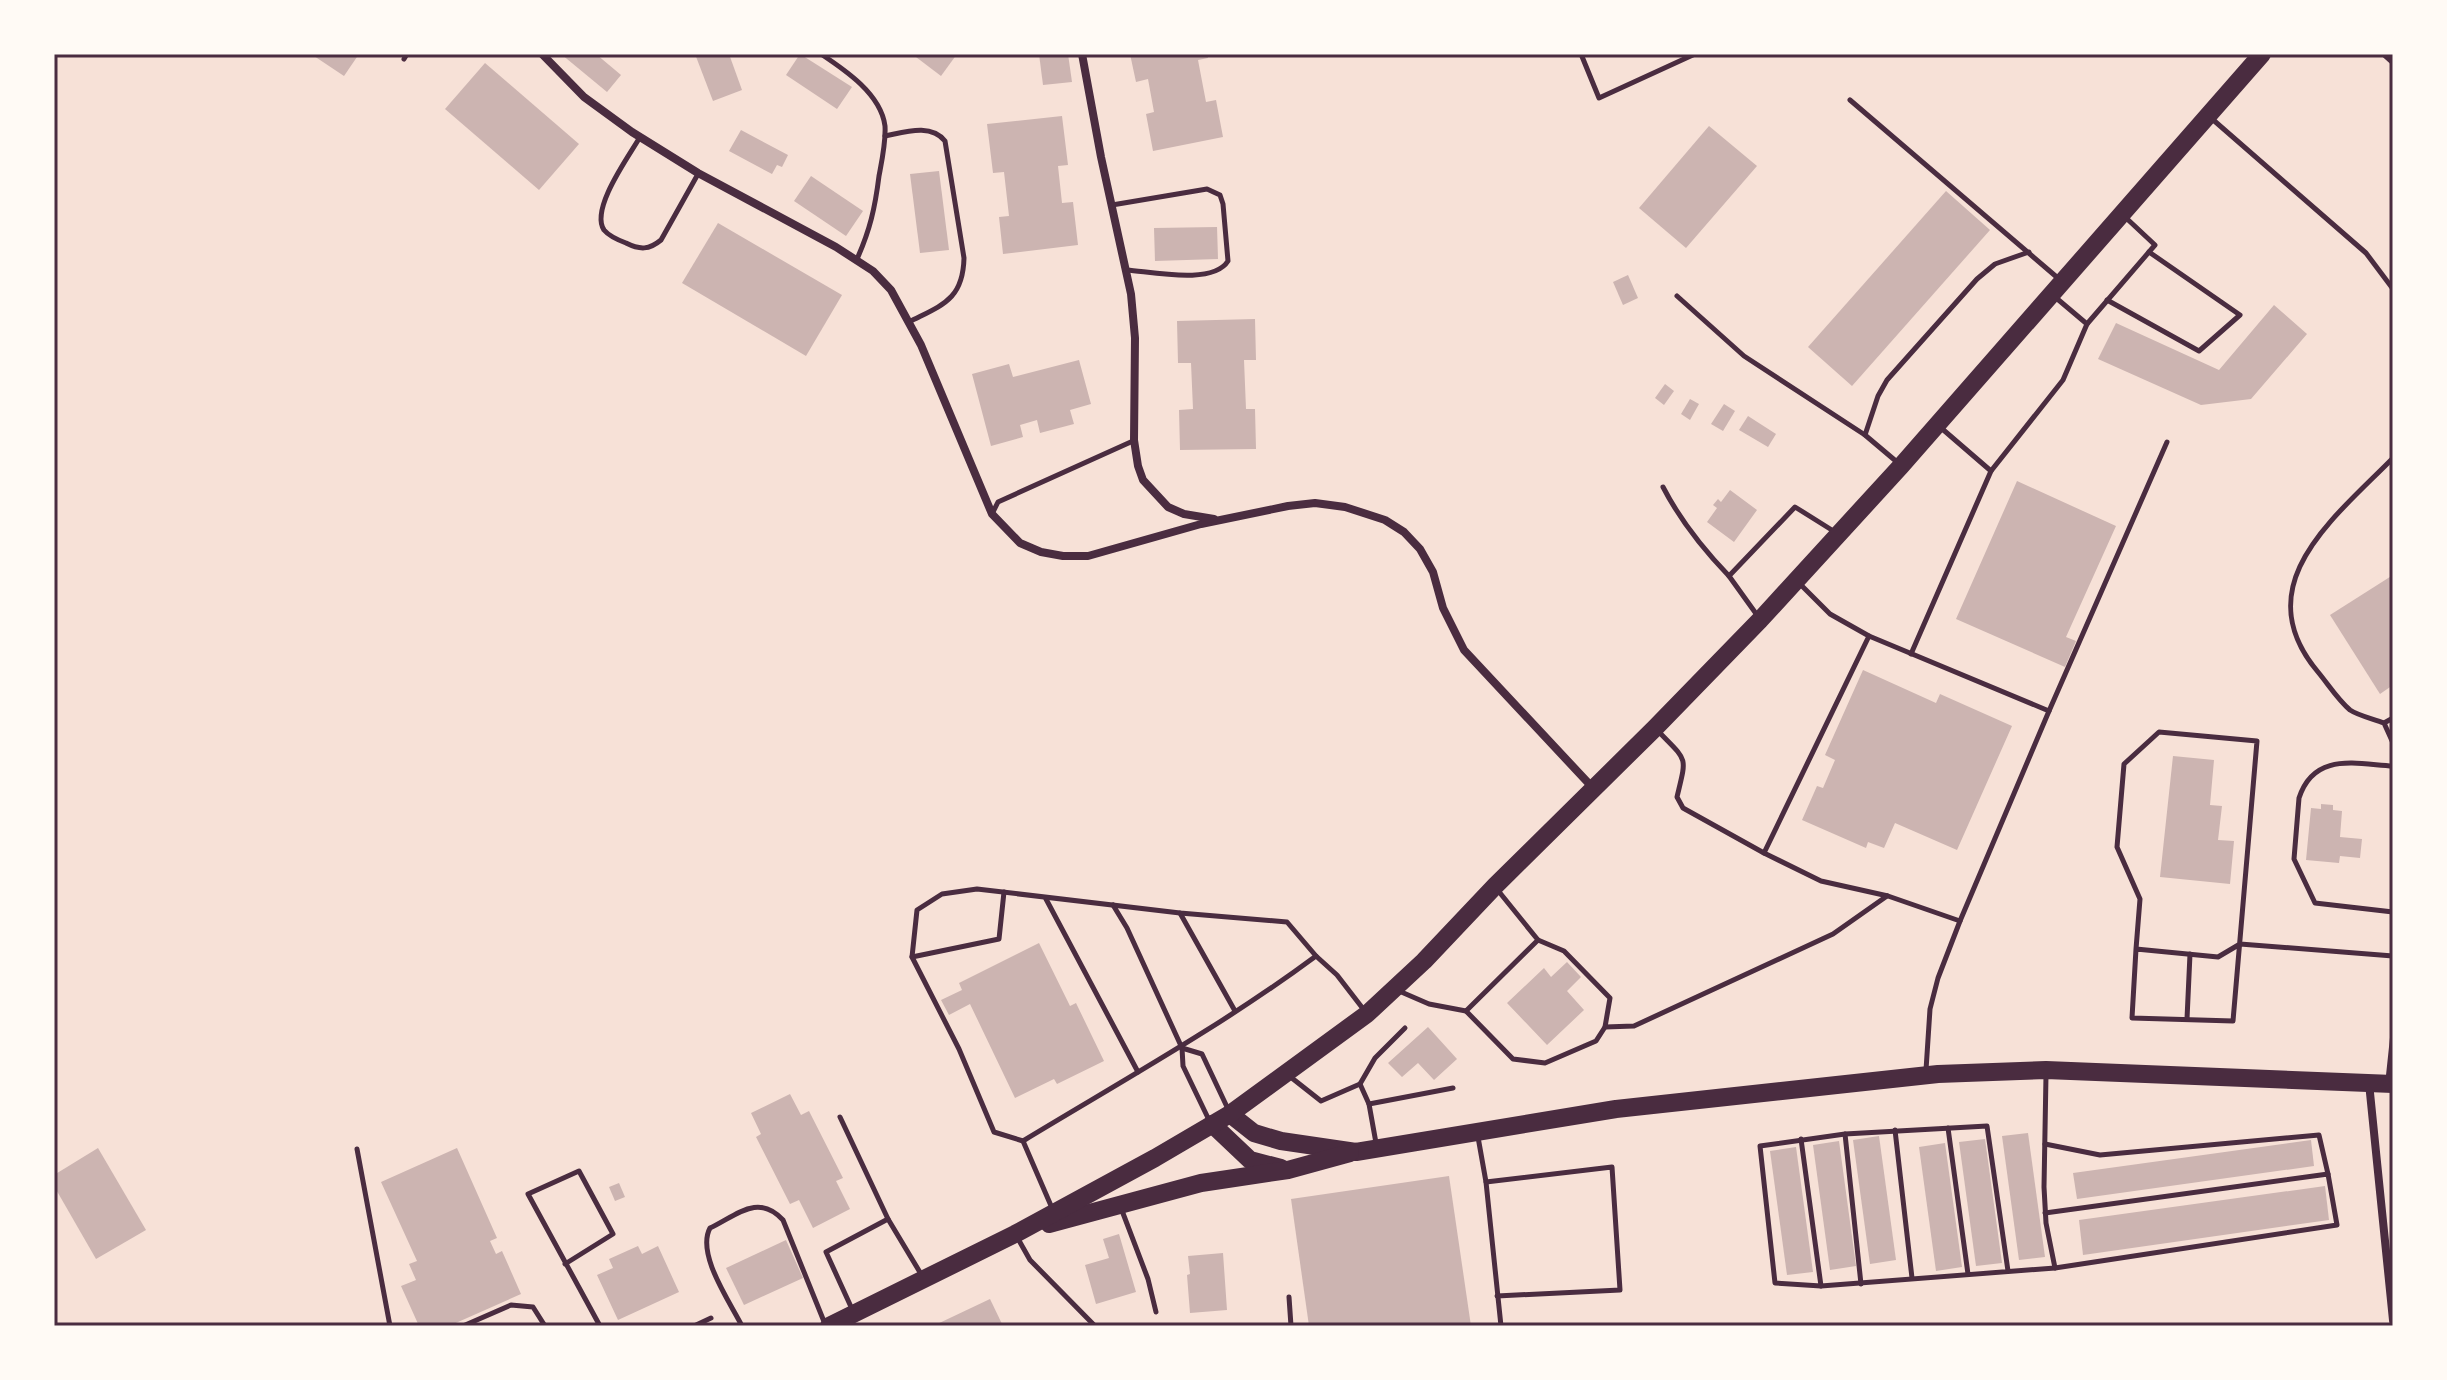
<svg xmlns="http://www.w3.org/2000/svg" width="2447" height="1380" font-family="'Sofia Sans Condensed',sans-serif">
  <rect width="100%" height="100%" fill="#f7e1d7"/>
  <g fill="#ccb4b1">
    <polygon points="311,54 359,54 344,76"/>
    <polygon points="561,54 596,54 621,75 607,92"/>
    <polygon points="695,54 729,54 742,90 713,101"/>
    <polygon points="800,54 852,87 837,109 786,75"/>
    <polygon points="912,54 957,54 941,76"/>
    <polygon points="1039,54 1068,54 1072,82 1043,85"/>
    <polygon points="1130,54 1207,54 1208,58 1198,60 1206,102 1216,100 1223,137 1153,151 1146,114 1154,112 1148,79 1136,82"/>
    <polygon points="485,63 579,144 539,190 445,109"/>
    <polygon points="1062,116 1068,165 1058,166 1062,203 1073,202 1078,245 1003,254 999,217 1009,216 1004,172 993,173 987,124"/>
    <polygon points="1709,126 1757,166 1686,248 1639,208"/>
    <polygon points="741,130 788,155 782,167 777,165 772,174 729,151"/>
    <polygon points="939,171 949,250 920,253 910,174"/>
    <polygon points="811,176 863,211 846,236 794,201"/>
    <polygon points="1946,191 1990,230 1852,386 1808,347"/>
    <polygon points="718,223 842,295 806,356 682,283"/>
    <polygon points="1217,227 1218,259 1155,261 1154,228"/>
    <polygon points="1628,275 1638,298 1623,305 1613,282"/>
    <polygon points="2274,305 2307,334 2251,399 2201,405 2098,359 2116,323 2219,370"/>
    <polygon points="1255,319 1256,360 1244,360 1246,409 1255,409 1256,449 1180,450 1179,410 1193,409 1191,363 1178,363 1177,321"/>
    <polygon points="1079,360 1091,404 1070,410 1074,424 1040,433 1037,420 1020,425 1023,437 991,446 972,374 1009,364 1013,377"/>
    <polygon points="1665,384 1674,391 1664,405 1655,398"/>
    <polygon points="1690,399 1699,404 1690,420 1681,414"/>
    <polygon points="1724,404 1735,411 1723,431 1711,424"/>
    <polygon points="1748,416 1776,434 1768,447 1739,430"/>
    <polygon points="2017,481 2116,526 2066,637 2076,641 2065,667 1956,619"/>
    <polygon points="1730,490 1757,510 1734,542 1707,522 1717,508 1713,505 1718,499 1721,502"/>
    <polygon points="2393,575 2393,685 2380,694 2330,615"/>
    <polygon points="1863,670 1936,703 1940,694 2012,726 1957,850 1895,823 1884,848 1868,842 1866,848 1802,820 1817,786 1823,788 1835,760 1825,755"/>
    <polygon points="2173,756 2214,760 2210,805 2222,806 2218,840 2234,841 2230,884 2160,877"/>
    <polygon points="2321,804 2333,805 2333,810 2342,811 2340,837 2362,839 2360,858 2340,856 2339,863 2306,860 2311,808 2321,809"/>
    <polygon points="1039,943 1070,1006 1076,1003 1104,1061 1057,1084 1054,1079 1015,1098 970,1004 949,1015 941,1000 962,990 959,983"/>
    <polygon points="1567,962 1581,977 1567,991 1584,1010 1547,1045 1507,1003 1544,968 1551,977"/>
    <polygon points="1428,1027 1457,1059 1434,1080 1418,1063 1402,1077 1388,1063"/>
    <polygon points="790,1094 801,1115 809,1111 843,1178 836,1181 850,1209 813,1228 799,1200 790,1204 756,1137 761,1134 751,1113"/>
    <polygon points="2028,1133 2045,1257 2019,1260 2002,1136"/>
    <polygon points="1879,1136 1896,1260 1870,1264 1853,1140"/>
    <polygon points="1985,1139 2002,1263 1976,1266 1959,1142"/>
    <polygon points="2311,1140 2314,1166 2077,1199 2073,1173"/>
    <polygon points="1839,1141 1856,1266 1830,1270 1813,1145"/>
    <polygon points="1945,1143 1962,1267 1936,1271 1919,1147"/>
    <polygon points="1796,1147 1813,1272 1787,1275 1770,1151"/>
    <polygon points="98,1148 146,1230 96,1259 54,1186 54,1175"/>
    <polygon points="457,1148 497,1238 490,1241 496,1254 502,1251 521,1294 449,1326 419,1326 401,1286 416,1280 409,1264 417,1261 381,1182"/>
    <polygon points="1449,1176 1471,1326 1309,1326 1291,1199"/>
    <polygon points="619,1183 625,1197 615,1201 609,1187"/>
    <polygon points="2325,1186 2329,1220 2083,1255 2079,1220"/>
    <polygon points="1119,1234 1136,1292 1096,1304 1085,1265 1109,1258 1103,1239"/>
    <polygon points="786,1240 803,1278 744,1305 726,1268"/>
    <polygon points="638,1246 642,1254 658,1246 679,1292 618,1320 597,1275 613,1268 609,1259"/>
    <polygon points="1223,1253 1227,1310 1190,1313 1187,1275 1190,1274 1188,1256"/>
    <polygon points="990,1299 1003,1326 933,1326"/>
  </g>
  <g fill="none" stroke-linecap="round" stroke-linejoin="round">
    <g stroke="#4a2c40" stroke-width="5">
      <path d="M821 54C845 70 881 94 885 126 886 142 882 160 879 176 875 208 870 230 857 259"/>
      <polyline points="1581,54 1599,98 1695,54"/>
      <polyline points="2383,54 2393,63"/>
      <polyline points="404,59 407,54"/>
      <polyline points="1850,100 2059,279"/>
      <polyline points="2211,118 2366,253 2393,289"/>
      <path d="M885 136C905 132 931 123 945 141L964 258C963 300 942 305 909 322"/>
      <path d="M640 137C629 156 590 209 604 230 609 236 618 240 626 243 640 250 649 250 661 240L698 174"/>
      <path d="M1112 205 1207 189 1220 195 1223 204 1228 261C1213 285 1153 272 1127 270"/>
      <polyline points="1677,296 1744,356 1865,435 1897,462"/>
      <polyline points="2107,300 2199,351 2240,315 2149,252"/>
      <polyline points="2087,324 2155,245 2124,216"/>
      <polyline points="1865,435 1878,396 1887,380 1977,279 1995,264 2029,252"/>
      <path d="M2393 458C2334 518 2245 585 2318 672 2328 684 2338 700 2350 710 2359 716 2374 719 2384 723L2393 743"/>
      <polyline points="1991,471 2063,380 2087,324 2055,297"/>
      <path d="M1663 487C1680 520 1703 549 1729 576"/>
      <polyline points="992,514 998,502 1133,441"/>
      <polyline points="1800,584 1830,614 1869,636 1764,853 1821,881 1888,896 1960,921 1938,978 1930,1009 1926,1070"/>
      <polyline points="1757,615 1729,576 1795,507 1835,532"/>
      <polyline points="1869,636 2049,711 1960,921"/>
      <polyline points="1911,654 1991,471 1940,427"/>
      <polyline points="2049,711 2167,442"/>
      <polyline points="2384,723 2393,718"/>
      <path d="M1658 731C1688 762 1687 755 1677 797L1683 808 1764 853"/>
      <path d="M2393 766C2355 764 2314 752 2299 798L2294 859 2315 903 2393 912"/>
      <polyline points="1046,899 1138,1072"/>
      <polyline points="1113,905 1127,928 1182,1048 1183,1066 1209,1120"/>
      <polyline points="1180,913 1235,1011"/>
      <polyline points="2136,949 2132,1018 2233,1021 2257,741 2159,732 2124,764 2117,847 2140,899 2136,949 2218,957 2240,944 2393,956"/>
      <polyline points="912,957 999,939 1004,892"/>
      <polyline points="1399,991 1429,1004 1466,1011 1538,940 1496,888"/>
      <polyline points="1466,1011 1513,1059 1545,1063 1596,1041 1605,1027 1610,998 1564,951 1538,940"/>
      <polyline points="2187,1019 2190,954"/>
      <polyline points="1605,1027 1634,1026 1833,934 1887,896"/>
      <polyline points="1182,1048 1202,1054 1228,1109"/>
      <polyline points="1288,1075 1321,1101 1360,1084 1369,1104 1376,1143"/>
      <polyline points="2046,1075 2044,1187 2046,1223 2055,1268"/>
      <polyline points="2388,1080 2393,1033"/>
      <polyline points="1360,1084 1375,1058 1405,1028"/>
      <polyline points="1369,1104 1453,1088"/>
      <polyline points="840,1117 888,1219"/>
      <polyline points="1948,1128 1968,1274"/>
      <polyline points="1895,1130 1912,1278"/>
      <polyline points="1845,1134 1861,1284"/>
      <polyline points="1478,1137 1486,1182 1501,1326"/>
      <polyline points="1801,1139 1821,1286"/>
      <path d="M1023 1141C1122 1081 1223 1025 1316 956L1337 975 1364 1010"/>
      <polyline points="2045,1144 2100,1155 2319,1135 2328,1174"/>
      <polyline points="357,1149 390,1326"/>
      <polyline points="1486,1182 1612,1167 1620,1290 1497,1296"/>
      <polyline points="1052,1208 1023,1141 994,1132 959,1049 912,957 917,910 942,894 977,889 1180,913 1287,922 1316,956"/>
      <polyline points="1121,1208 1148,1279 1156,1312"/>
      <polyline points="1017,1237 1030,1260 1095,1326"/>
      <polyline points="565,1264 613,1234 579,1171 528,1194 600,1326"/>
      <polyline points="2008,1271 1987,1126 1845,1134 1760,1146 1775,1283 1821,1286 2055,1268 2337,1225 2328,1174 2045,1213"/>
      <polyline points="1289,1297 1291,1326"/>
      <polyline points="852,1309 826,1252 888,1219 921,1274"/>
      <polyline points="463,1326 511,1305 533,1307 545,1326"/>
      <polyline points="694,1326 711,1318"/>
      <path d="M742 1326C730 1302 696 1254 710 1228 737 1215 758 1193 783 1220L825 1324"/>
    </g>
    <g stroke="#4a2c40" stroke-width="8">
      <polyline points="542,54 584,97 632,132 698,173 836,247 873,271 891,290 921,345 992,514 1020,543 1041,552 1063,556 1088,556 1201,524 1288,506 1315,503 1345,507 1385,520 1404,532 1420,549 1433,572 1443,608 1464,650 1593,788"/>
      <polyline points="1082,54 1101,157 1131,294 1135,338 1134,440 1138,466 1143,480 1168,507 1184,514 1214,519"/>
      <polyline points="2369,1083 2393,1320"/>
    </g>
    <g stroke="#4a2c40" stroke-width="18">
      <polyline points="1230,1114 1254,1133 1281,1141 1356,1152 1616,1109 1938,1074 2046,1070 2393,1084"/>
      <polyline points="1212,1124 1250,1160 1281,1168"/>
      <polyline points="1049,1224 1201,1183 1288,1170 1350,1153"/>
      <polyline points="829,1326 1015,1234 1155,1158 1230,1114 1367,1014 1424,961 1495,886 1655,728 1760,620 1901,466 2262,54"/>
    </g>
  </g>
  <rect width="2447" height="1380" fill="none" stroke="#fffaf5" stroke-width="112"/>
  <rect x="56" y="56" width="2335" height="1268" fill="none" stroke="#4a2c40" stroke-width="3"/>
</svg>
